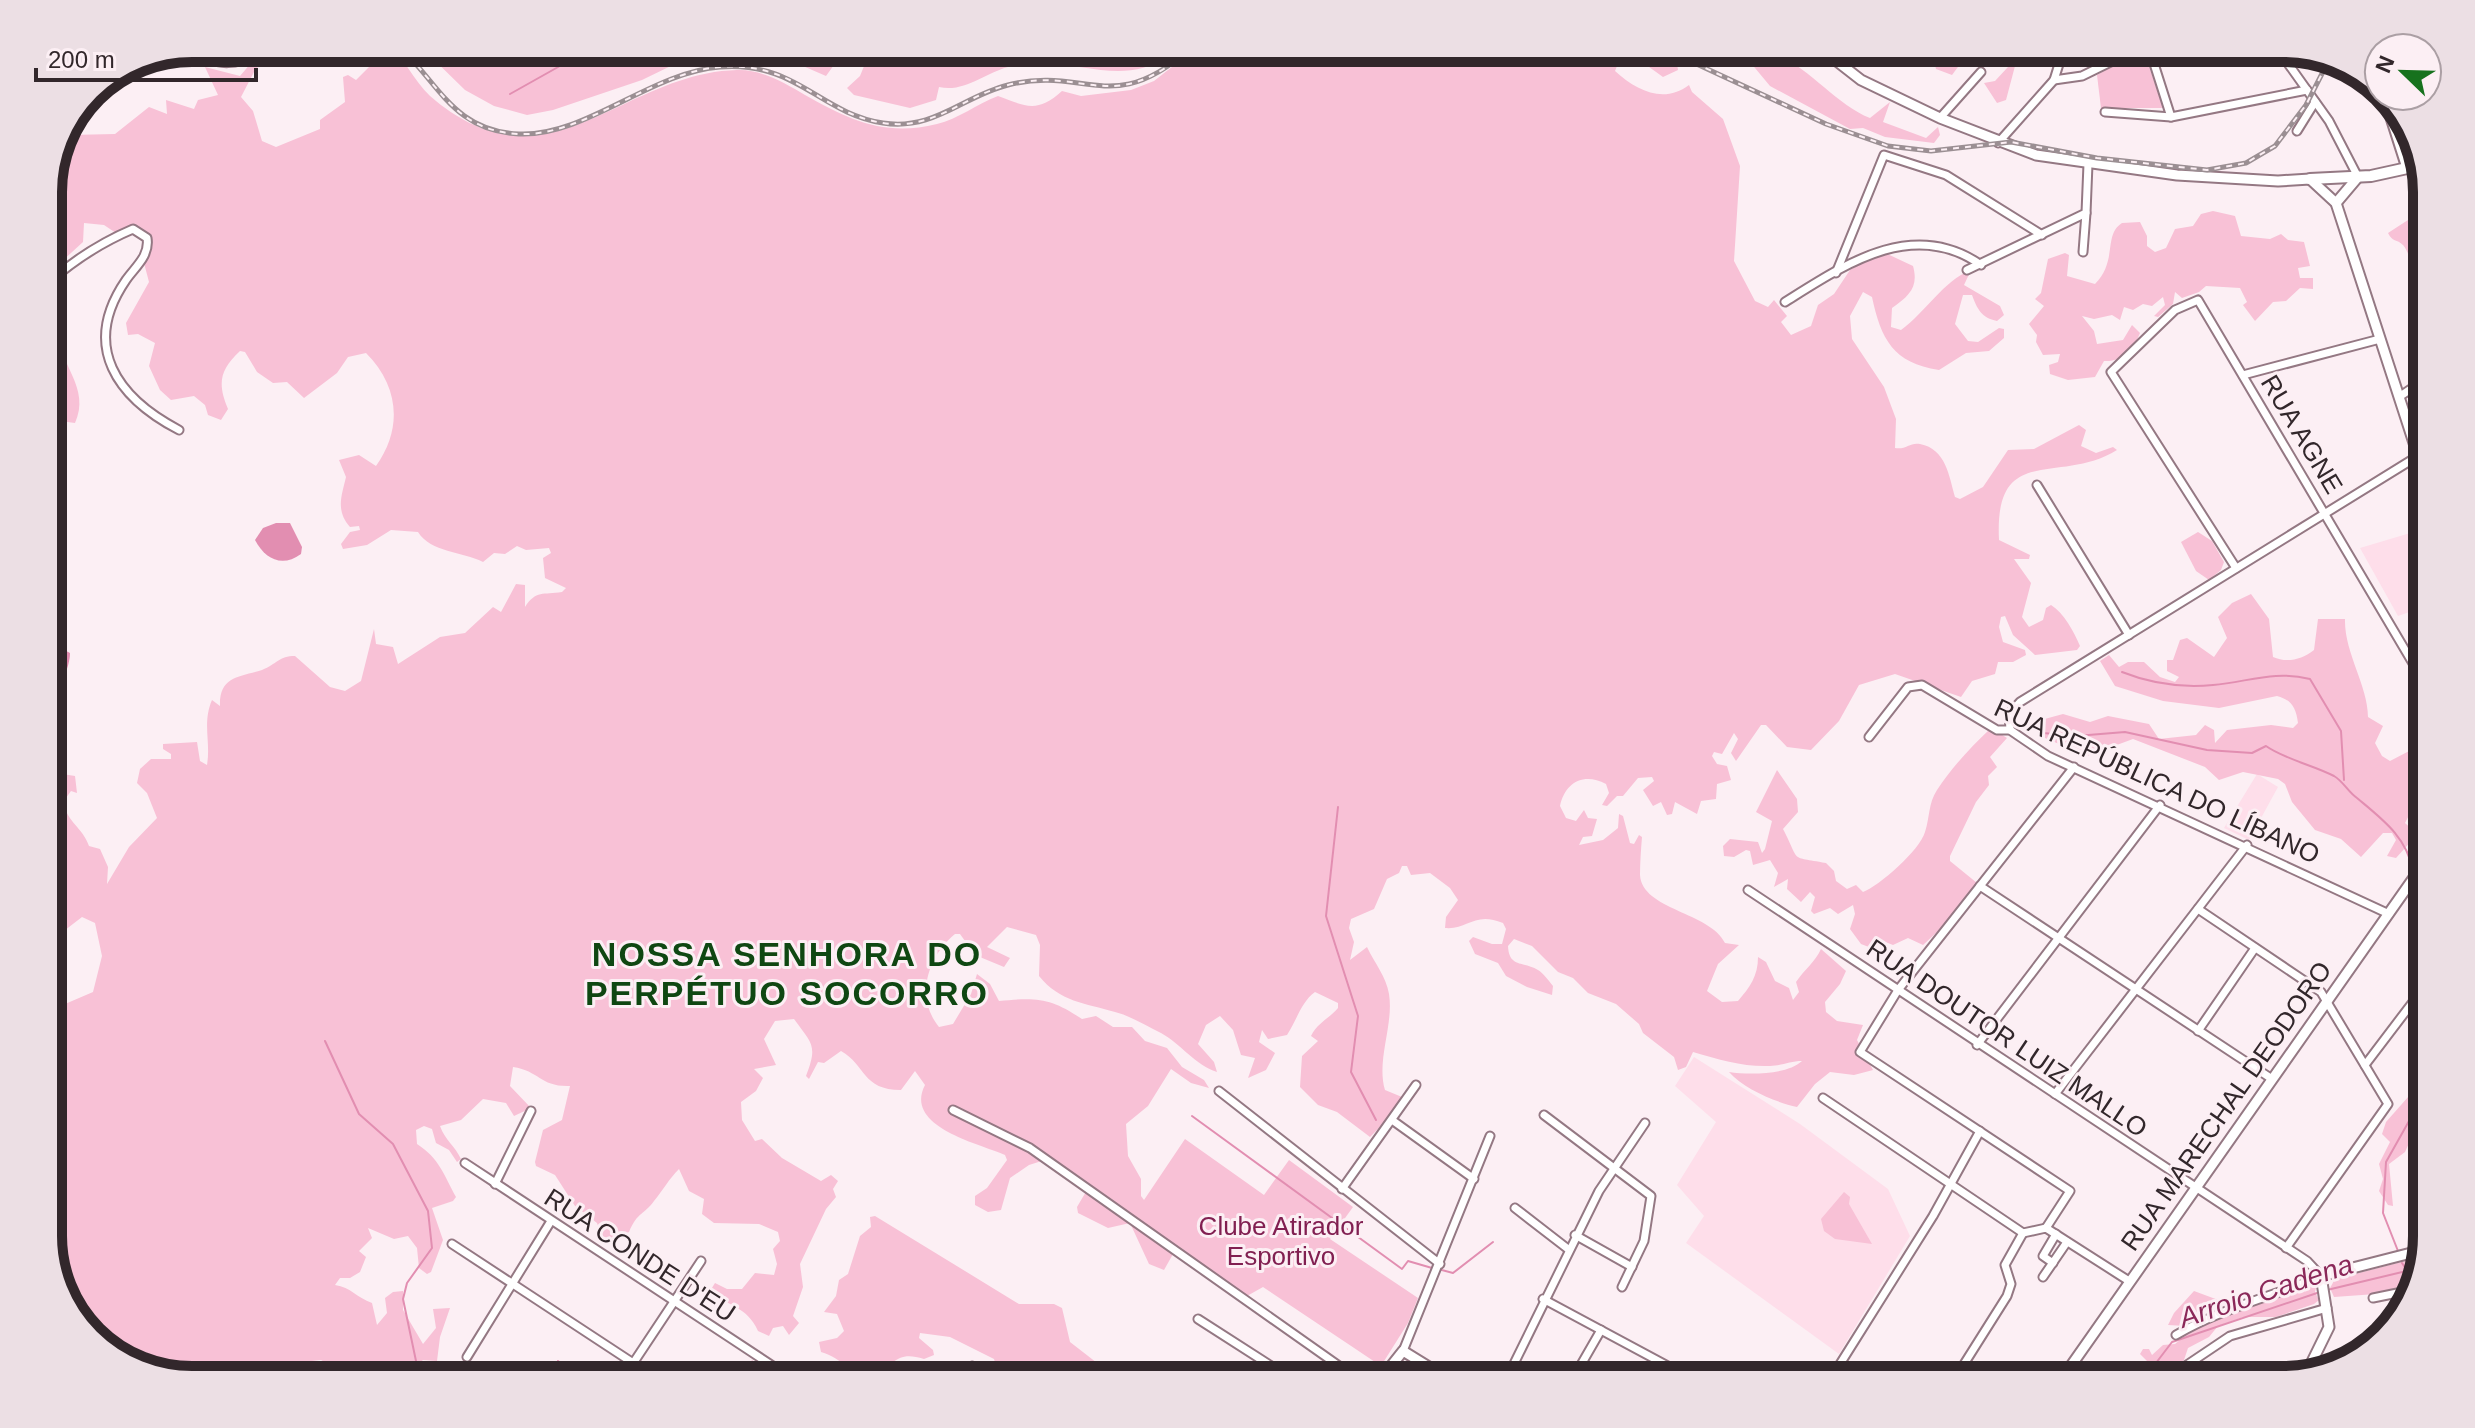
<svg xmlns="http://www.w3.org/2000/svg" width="2475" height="1428" font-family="Arial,sans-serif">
  <rect width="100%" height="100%" fill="#fceff4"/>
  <g fill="#fedeea">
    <polygon points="2427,528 2427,606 2398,616 2360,548"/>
    <polygon points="2257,774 2278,787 2249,840 2224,828"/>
    <polygon points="1694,1057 1800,1124 1888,1189 1910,1236 1839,1354 1686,1243 1704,1216 1677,1185 1716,1122 1675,1086"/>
  </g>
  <g fill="#f8c1d6">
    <path d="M364 48H394C407 65 419 88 436 101 550 193 622 73 737 70 761 69 785 83 805 95 850 120 884 137 937 124 958 119 977 104 998 96 1025 106 1037 114 1062 91L1081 96 1131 90 1154 81 1196 48H1212L1220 58 1235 48H1651L1676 58 1678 70 1663 77 1624 49 1615 71C1637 91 1664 104 1689 85L1692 92 1723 119 1740 166 1734 261 1755 301 1768 307 1774 300 1787 316 1781 322 1791 335 1811 326 1818 305 1834 294 1850 270 1881 251 1913 266C1919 287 1909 296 1892 308L1891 327 1901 330C1926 312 1943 281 1971 270L1964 285 2000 306 2004 315 1997 321C1982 318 1977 309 1972 295H1963L1955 324 1968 341 1978 342 1999 328 2004 329V338L1989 351 1966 353 1939 370C1893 363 1881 339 1872 297L1863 292 1850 316 1852 339 1884 387 1896 419 1895 448C1906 450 1910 442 1920 444 1946 449 1949 476 1955 497L1960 499 1983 487 2008 450 2034 449 2079 425 2086 430 2081 446 2096 453 2113 447 2117 450C2059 486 1994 441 1999 540L2030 555 2029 559H2014L2031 583 2022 617 2029 627 2043 620 2046 608 2051 605C2064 613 2074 632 2080 646L2077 650 2035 655 2013 635 2005 616 2001 617 1999 627 2003 642 2025 650 2026 655 2013 662H1998L1995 674 1972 681 1961 697 1895 674 1859 685 1839 721 1811 750 1787 747 1766 725H1761L1736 761 1731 753 1738 739 1734 733 1722 754 1714 752 1712 756 1717 764 1727 766 1731 780 1717 784 1716 799 1701 801 1697 814 1675 802 1672 814 1667 815 1661 802 1653 806 1643 790 1654 781 1652 777 1638 778 1623 796H1617L1607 806 1602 805 1609 793 1606 784C1584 772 1565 782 1560 806L1566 818 1576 821 1584 810 1588 818 1597 819 1592 836 1583 837 1579 845 1603 840 1618 828 1619 814 1623 816 1630 843 1634 844 1639 835 1642 837C1641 849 1640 863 1640 875 1642 910 1710 912 1725 943L1739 945 1718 964 1707 991 1722 1002 1738 1001C1750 987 1758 976 1758 957L1766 962 1775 981 1789 988 1793 1000 1799 992 1796 982C1804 970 1815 962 1821 949L1846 971 1840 984 1825 1002 1826 1012 1837 1021 1863 1025 1857 1040 1873 1070 1854 1075 1830 1072 1815 1084 1797 1107C1775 1102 1744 1089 1729 1072 1749 1075 1787 1075 1802 1061 1790 1061 1781 1066 1770 1066 1743 1067 1720 1060 1693 1052L1686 1067 1678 1070 1674 1057 1643 1033 1639 1024 1616 1004 1588 993 1573 978 1558 972 1532 946 1514 939 1508 946C1509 968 1523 961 1538 970 1543 973 1549 981 1553 986L1552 995 1527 987 1506 976 1498 963 1475 954 1469 941 1473 937 1492 944H1502L1506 929 1503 923C1474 911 1468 930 1445 928L1446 917 1458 900 1450 888 1430 873 1411 875 1407 866H1402L1399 873 1387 879 1374 909 1351 919 1349 928 1354 942 1350 960 1367 947C1375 964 1386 976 1389 994 1394 1025 1376 1060 1385 1090L1402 1097 1393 1114 1370 1137 1337 1112 1318 1105 1300 1087 1302 1056 1318 1041 1311 1036C1318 1022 1330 1018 1338 1008V1003L1315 992C1301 1002 1297 1020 1287 1035L1268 1039 1262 1030 1259 1042 1275 1053 1266 1070 1248 1078 1255 1058 1241 1055 1233 1030 1220 1016 1206 1025 1198 1044 1214 1062 1217 1072C1195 1065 1181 1044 1161 1033 1146 1026 1131 1016 1115 1012 1085 1003 1060 1002 1039 976L1040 945 1036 935 1007 927 987 947 1010 958 1004 967 975 955 960 934H955C927 957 915 998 939 1027L953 1024 971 994 977 974 990 984 999 1001C1037 997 1051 998 1082 1019L1096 1016 1113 1027H1132L1145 1041 1167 1048 1182 1067 1204 1080 1209 1088 1191 1083 1171 1069 1148 1106 1126 1124 1128 1156 1141 1179V1196L1144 1200 1185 1139 1264 1195 1289 1160 1353 1207 1330 1239 1418 1298 1408 1323 1381 1366 1263 1287 1247 1296H1239L1173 1254 1164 1270 1149 1264 1130 1223 1108 1228 1078 1213 1077 1207 1087 1190 1048 1159 1029 1165 1010 1178 1001 1210 988 1212 975 1205V1196L987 1188 1007 1160 1005 1155C980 1144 903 1127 925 1085L915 1071 901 1090C862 1090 866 1065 841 1051L824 1063 818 1062 809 1079 806 1076C818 1045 812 1044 794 1019L775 1021 764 1039 776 1065 754 1069 763 1078 756 1091 741 1102 742 1120 755 1141 762 1139 782 1158 821 1181 831 1175 838 1181 833 1189 836 1197 826 1209 800 1264 803 1287 793 1316 799 1323 789 1335 783 1326 773 1328 769 1336 758 1331C747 1306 728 1307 710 1291L715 1283 727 1289H742L755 1273 774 1275 777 1264 773 1249 780 1241 778 1232 759 1224 714 1223 702 1214 704 1199 689 1191 679 1169C669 1179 663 1190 654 1201 644 1215 638 1211 629 1232L612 1240 602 1238 597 1223 575 1206 555 1175 536 1166 535 1162 543 1130 562 1120 570 1086C540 1087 540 1071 513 1067L510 1086 531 1108 514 1116 506 1103 483 1099 461 1120 440 1126C445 1140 455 1146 461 1159L457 1162 449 1150 436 1143 432 1129 424 1126 416 1130 417 1144C439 1158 444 1175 456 1197L453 1201 432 1208 443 1240 431 1272 427 1274 419 1268 417 1248 408 1236 394 1239 368 1228 372 1238 359 1251 366 1257 360 1272 350 1278H340L335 1285C351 1287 357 1298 372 1303L377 1325 387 1313 385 1298 393 1292 403 1291V1310L423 1344 436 1328 433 1309 450 1308 440 1337 437 1361 422 1360 438 1380H336L334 1367 321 1360 312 1361 320 1380H192L121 1361 72 1315 48 1245V1007L65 1004 93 992 102 956 95 923 82 917 60 934 48 951V789L56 773 75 776 77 793 71 791 63 802C67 822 83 828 89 846L100 849 108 867 107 884 129 847 157 818 147 793 137 783 140 769 151 759H171V754L163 749V744L197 742 200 761 207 765C211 742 202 723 212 700L220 706C219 676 240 677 262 670 277 664 279 656 295 656L330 687 345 691 361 681 374 629 376 644 393 647 398 664 440 637 465 633 493 607 501 612 516 584 525 585V607C536 590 543 595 562 592L566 588 545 578 543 558 551 553 549 548 526 550 517 546 505 554 494 553 483 562C462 551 431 553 418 532L391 530 367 545 343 549 341 544 350 532 360 530 359 526 350 527C335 510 342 495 346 477L339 460 359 455 376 466C403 428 399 386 366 353L348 357 337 373 304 398 287 382 273 383 257 372 245 352 240 351C220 370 217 383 228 409L221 420 208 415 205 405 194 396 171 400 160 390 149 366 155 343 138 334 128 335 126 323 149 282 144 263 148 237 141 230 116 233 104 225 84 223 83 242 48 274V183L70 135 115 134 149 107 167 114 166 100 194 109 198 100 218 95 205 67 240 76 257 56 264 61 255 70 241 97 253 111 262 141 276 147 320 129V120L345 102 343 77 348 75 356 80 369 67Z"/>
    <path d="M422 48H451L457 56C474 61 511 62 524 48H719L716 52 679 62 642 80 553 110 527 115 494 106 465 90Z"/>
    <polygon points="727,48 842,48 844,51 826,76 796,63 787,53 774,56"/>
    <path d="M865 48H1106L1096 59 1128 60 1134 48H1167L1170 55C1124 86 1088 62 1039 64 1029 64 1017 64 1008 67 985 73 964 93 939 87L936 100 910 108 854 95 847 88 860 76 869 54Z"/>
    <path d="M1749 48C1796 48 1829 102 1870 118L1890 102 1883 122 1926 138 1938 127 1940 135 1934 143 1885 137 1863 128 1850 129 1770 86 1745 56Z"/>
    <polygon points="1931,48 1972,48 1952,75 1936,69"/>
    <polygon points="2143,48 2163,108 2101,108 2097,75"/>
    <polygon points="2015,66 2006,100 1997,103 1984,83 1995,81 2008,67"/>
    <path d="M2213 211 2235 216 2241 236 2270 239 2281 234 2288 240 2304 242 2310 266 2298 268 2300 278H2313V289L2300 288 2286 301 2273 302 2255 321 2243 305 2247 302 2240 288 2206 286 2199 292 2182 298 2175 292 2173 304 2158 317 2154 316 2165 305 2163 297 2152 306 2143 304 2133 310 2124 307 2120 320 2112 315 2094 319 2082 316 2094 331 2097 344 2123 340 2132 325 2140 333C2133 350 2123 362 2104 361L2095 377 2068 380 2050 374 2049 365 2058 362 2060 354 2043 355 2036 342 2037 335 2029 324 2044 306 2035 299 2041 293 2048 259 2065 253 2069 255 2067 276 2095 284C2118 261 2103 235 2122 223L2140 222 2147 236V246L2155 252 2166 248 2175 229 2193 226 2201 214Z"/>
    <path d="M2408 220 2427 250V319L2416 309 2422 301C2417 288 2411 253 2403 245 2397 239 2392 242 2388 233Z"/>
    <path d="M48 303 63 314C62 321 58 325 58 332 59 365 91 388 75 423L60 421C51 442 52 452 64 471L48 503Z"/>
    <polygon points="2198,532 2212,541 2224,562 2221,570 2209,580 2196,571 2181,542"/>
    <polygon points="48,550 53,550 59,577 55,590 48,590"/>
    <path d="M2251 594 2269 619 2273 657C2286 663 2302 660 2314 650L2318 619H2345C2344 652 2368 686 2368 717L2383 726 2375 743 2382 756 2390 761 2413 749 2427 753V780L2405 823 2414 831V838L2396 858 2387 856 2396 840 2392 833H2383L2361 857 2341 839 2315 830 2292 802 2285 784 2278 779 2243 772 2219 780 2205 767 2133 739 2087 756 2038 735 2041 720 2063 714 2090 722 2108 716 2149 724 2159 739 2196 735 2205 725 2214 730 2215 743 2227 730 2271 725 2293 728 2298 723C2296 708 2292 700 2277 696L2219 708 2163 701 2115 686 2100 661 2109 655 2119 667 2128 662H2144L2160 677 2175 682 2179 677 2167 671V660H2173L2180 640 2187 638 2214 657 2227 638 2218 617 2232 603Z"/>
    <path d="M1991 728 2007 738 1990 757 1997 767 1988 776 1989 785 1976 802 1950 856V861L1977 883 1961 910 1923 945 1908 938 1893 945 1883 941 1874 949 1861 944 1850 929 1855 914 1853 905 1838 914 1830 908 1814 914 1811 911 1815 897 1810 892 1801 902 1787 889 1788 879 1774 887 1778 873 1770 860 1753 865 1750 851 1746 850 1734 857 1724 856 1723 846 1730 839 1758 842 1762 853 1765 849 1772 821 1756 812 1777 770 1797 799 1798 812 1783 829C1801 863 1788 856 1826 863L1834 871 1836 881 1847 889 1856 885 1863 892C1879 886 1920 850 1925 832 1930 817 1928 804 1937 790 1952 767 1971 747 1991 728Z"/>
    <polygon points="2424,1079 2427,1079 2427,1095 2415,1108 2416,1128 2405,1152 2389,1164 2393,1206 2388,1205 2379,1191 2383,1179 2379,1164 2390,1142 2382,1134 2386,1122"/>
    <polygon points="1844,1192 1850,1197 1849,1204 1872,1244 1835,1239 1824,1231 1821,1219"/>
    <path d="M875 1216 1019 1304H1054L1062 1308 1070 1342 1119 1380H1001L1003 1372 996 1366 994 1359 950 1337 920 1333 919 1338 933 1350 934 1355 924 1359C898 1351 893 1362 877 1380 856 1380 842 1357 821 1352L819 1342 837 1338 844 1331 837 1314 824 1312 836 1296 839 1280 848 1274 860 1236 871 1227 870 1217Z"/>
    <polygon points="2421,1257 2415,1282 2376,1294 2334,1297 2330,1288 2335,1279"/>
    <polygon points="2317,1284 2315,1292 2319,1300 2314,1304 2276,1317 2243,1317 2218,1326 2209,1337 2188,1348 2184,1360 2171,1370 2186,1380 2131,1380 2134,1372 2148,1362 2140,1354 2143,1349 2149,1349 2152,1355 2163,1345 2175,1344 2197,1326 2244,1306"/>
    <path d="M2194 1291 2221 1301C2208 1309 2195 1316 2185 1326L2168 1325 2174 1313Z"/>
    <polygon points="752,1360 780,1380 739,1380"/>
  </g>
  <g fill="#e28eb1">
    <path d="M276 523H290L302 547 301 554C282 568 265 559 255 540L263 528Z"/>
    <path d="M59 647 70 653C70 667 60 689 48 696V649Z"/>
  </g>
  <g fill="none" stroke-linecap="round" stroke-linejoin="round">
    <g stroke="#e28eb1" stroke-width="2">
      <polyline points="510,94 567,62 575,48"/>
      <path d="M2122 672C2152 684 2181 688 2213 685 2248 682 2274 670 2310 679L2341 731 2344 780"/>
      <path d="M2043 733 2076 736 2125 732 2207 750 2252 753 2266 746C2284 759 2313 765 2334 776 2344 782 2348 792 2357 798 2382 819 2407 837 2413 871"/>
      <polyline points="1338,807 1326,916 1358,1016 1351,1072 1376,1120"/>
      <polyline points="2415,886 2427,991"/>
      <polyline points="325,1041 359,1114 393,1144 428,1211 432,1248 407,1283 403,1299 420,1380"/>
      <polyline points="1192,1116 1402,1269 1408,1261 1432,1268"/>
      <polyline points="2398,1251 2383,1213 2386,1162 2427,1089"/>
      <polyline points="2402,1263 2408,1272"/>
      <polyline points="1438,1269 1453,1273 1493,1242"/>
      <polyline points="2327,1290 2419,1268"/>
      <polyline points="558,1361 581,1380"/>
      <polyline points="2143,1380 2172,1342 2320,1292"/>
    </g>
    <g stroke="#947883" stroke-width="11">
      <g id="minor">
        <path d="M195 48C213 69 243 66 263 48"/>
        <polyline points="2149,48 2171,117"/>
        <polyline points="2277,48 2329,121 2358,177"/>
        <polyline points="2054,80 2082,76 2139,48"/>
        <polyline points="2383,96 2406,168"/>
        <polyline points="2105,112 2171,117 2307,90"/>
        <polyline points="1940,118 1981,72"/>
        <polyline points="2297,131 2315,102"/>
        <polyline points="1998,143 2054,80 2064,48"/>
        <polyline points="2083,252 2086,213"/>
        <polyline points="1967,270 2086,213 2088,164"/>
        <polyline points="1836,273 1884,155 1946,175 2042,235"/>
        <path d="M48 283C75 259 100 243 133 229L147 238C150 256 135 267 126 280 80 347 118 398 179 430"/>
        <path d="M1785 302C1844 265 1913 217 1981 265"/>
        <polyline points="2243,375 2380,339"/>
        <polyline points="2399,397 2427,378"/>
        <polyline points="2037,485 2129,635"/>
        <polyline points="2236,568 2111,372 2175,310 2198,300 2427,687"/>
        <polyline points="2010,730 2009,714 2020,702 2418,456"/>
        <polyline points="1869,737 1908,687 1922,685 1997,730 2010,730 2048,756 2389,914"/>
        <polyline points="1980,886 2272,1079"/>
        <path d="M1748 890 2307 1261 2321 1276C2272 1297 2222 1308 2176 1335"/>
        <polyline points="2198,909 2321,992 2388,1104 2286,1248"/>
        <polyline points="2198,1031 2255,948"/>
        <polyline points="1977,1045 2160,805"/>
        <polyline points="2365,1065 2422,990"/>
        <polyline points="1219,1091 1440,1264"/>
        <polyline points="2055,1094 2247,845"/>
        <polyline points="1823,1098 2023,1233 2046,1228 2129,1281"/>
        <polyline points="953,1110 1030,1148 1359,1380"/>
        <polyline points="1544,1115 1651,1196 1644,1241 1622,1287"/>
        <polyline points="1392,1120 1474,1179"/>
        <polyline points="465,1163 794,1380"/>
        <polyline points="495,1184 531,1111"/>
        <polyline points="1342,1189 1416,1085"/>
        <polyline points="1515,1208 1568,1249"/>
        <polyline points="2046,1228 2070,1191 1860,1052 1898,990 2074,767"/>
        <polyline points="1575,1235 1632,1267"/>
        <polyline points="452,1244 659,1380"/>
        <polyline points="2053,1263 2043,1256 2056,1234"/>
        <polyline points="2043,1277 2067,1242"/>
        <polyline points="2373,1298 2412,1290"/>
        <polyline points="1543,1299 1694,1380"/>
        <polyline points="1198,1319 1293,1380"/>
        <polyline points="1403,1351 1490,1136"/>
        <polyline points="2358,1355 2359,1356"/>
        <polyline points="467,1357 551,1221"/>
        <polyline points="2178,1371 2230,1336 2327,1308"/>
        <polyline points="622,1380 701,1261"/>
        <polyline points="963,1380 972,1366"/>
        <polyline points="1506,1380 1599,1191 1645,1123"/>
        <polyline points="1599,1380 1578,1370 1601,1330"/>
        <polyline points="1830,1380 1933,1216 1980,1131"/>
        <polyline points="1954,1380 2007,1296 2011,1284 2005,1265 2023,1233"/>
      </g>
    </g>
    <g stroke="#947883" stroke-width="13">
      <g id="tertiary">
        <polyline points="1820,48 1861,80 1940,118 2036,155 2177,175 2278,181 2310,179 2336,203 2427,483"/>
        <polyline points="2336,203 2358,177"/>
        <polyline points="2306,1374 2329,1327 2321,1276 2423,1250"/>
        <polyline points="1380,1380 1403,1351 1450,1380"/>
        <polyline points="2061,1380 2427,859"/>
      </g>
    </g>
    <g stroke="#947883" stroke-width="14">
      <polyline id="secondary" points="2310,179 2371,176 2421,165"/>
    </g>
    <use href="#minor" stroke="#fff" stroke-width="7"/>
    <use href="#tertiary" stroke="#fff" stroke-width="9"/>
    <use href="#secondary" stroke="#fff" stroke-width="10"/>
    <g stroke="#9b8f93" stroke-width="5">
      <g id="rail">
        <path d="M401 48C440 86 455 131 519 134 585 137 651 72 720 67 797 61 819 113 883 123 934 131 963 96 1008 85 1086 65 1111 119 1191 48"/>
        <polyline points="1662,48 1826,124 1888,146 1931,151 2011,142 2097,158 2207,170 2246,163 2275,146 2306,105 2329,60"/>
      </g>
    </g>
    <use href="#rail" stroke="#fceff4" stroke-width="2" stroke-dasharray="6" stroke-linecap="butt"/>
  </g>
  <g text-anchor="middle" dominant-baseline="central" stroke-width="6" stroke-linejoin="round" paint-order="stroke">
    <g font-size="26" fill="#32272b" stroke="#fceff4">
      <text transform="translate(2302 434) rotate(59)">RUA AGNE</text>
      <text transform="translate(2157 781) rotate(25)">RUA REPÚBLICA DO LÍBANO</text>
      <text transform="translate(2007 1038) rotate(34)">RUA DOUTOR LUIZ MALLO</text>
      <text transform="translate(2226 1106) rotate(-55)">RUA MARECHAL DEODORO</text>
      <text transform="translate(640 1255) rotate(33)">RUA CONDE D'EU</text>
    </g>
    <g font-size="26" fill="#811f51" stroke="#fceff4">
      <text x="1281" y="1226">Clube Atirador<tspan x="1281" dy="30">Esportivo</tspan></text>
    </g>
    <g font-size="28" font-style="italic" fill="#8a2859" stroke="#fceff4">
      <text transform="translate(2266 1291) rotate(-18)">Arroio Cadena</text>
    </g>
    <g font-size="34" font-weight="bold" letter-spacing="2" fill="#0f4712" stroke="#fceff4">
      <text x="787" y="954">NOSSA SENHORA DO<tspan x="787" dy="39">PERPÉTUO SOCORRO</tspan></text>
    </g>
  </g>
  <path d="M0 0H2475V1428H0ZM192 62H2283A130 130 0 0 1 2413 192V1236A130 130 0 0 1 2283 1366H192A130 130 0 0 1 62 1236V192A130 130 0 0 1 192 62Z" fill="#ecdfe4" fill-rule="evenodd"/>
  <path fill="none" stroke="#32272b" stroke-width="10" d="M192 62H2283A130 130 0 0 1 2413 192V1236A130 130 0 0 1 2283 1366H192A130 130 0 0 1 62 1236V192A130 130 0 0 1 192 62Z"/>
  <g transform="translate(2403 72) rotate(293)"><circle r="38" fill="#fceff4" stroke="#ab9fa4" stroke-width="2"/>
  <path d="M0-6L14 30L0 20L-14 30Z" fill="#17721e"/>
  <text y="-12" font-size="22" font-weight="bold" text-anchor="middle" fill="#32272b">N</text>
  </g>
  <path d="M36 68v12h220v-12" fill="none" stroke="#32272b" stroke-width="4"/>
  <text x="48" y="68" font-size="24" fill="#32272b" stroke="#fceff4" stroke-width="6" paint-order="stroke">200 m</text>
</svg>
